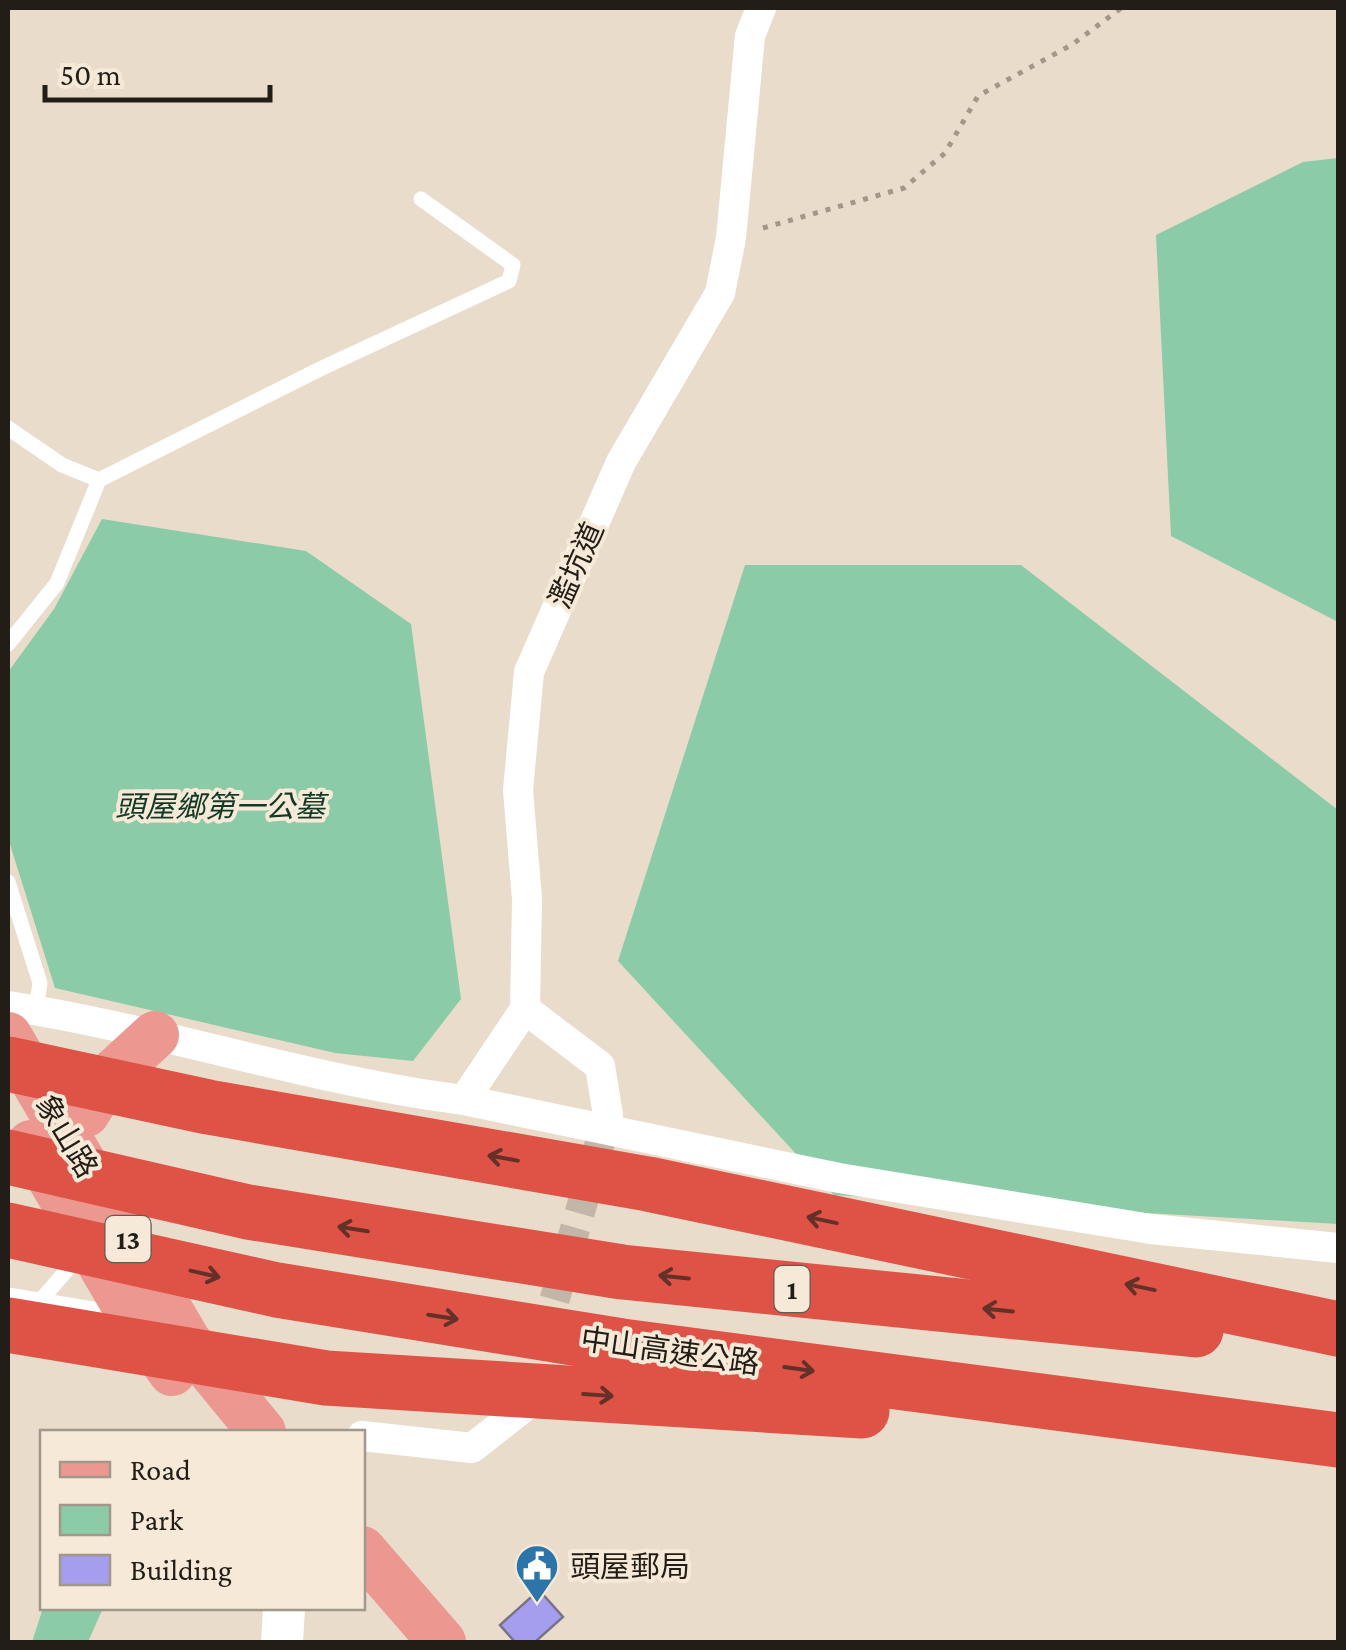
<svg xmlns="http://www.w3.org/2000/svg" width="1346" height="1650" font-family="'Crimson Pro','Noto Sans TC',serif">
  <rect width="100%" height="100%" fill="#e9dccb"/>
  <g fill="#8ccba8">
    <polygon points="1338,158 1338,622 1171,536 1156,235 1303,162"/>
    <polygon points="102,519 306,551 411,624 461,999 413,1061 335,1053 55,988 8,838 8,672 54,609"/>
    <polygon points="745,565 1021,565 1338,810 1338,1224 834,1195 618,961"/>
    <polygon points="43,1608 103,1608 88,1642 32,1642"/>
  </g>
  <polygon fill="#a59dee" stroke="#767587" stroke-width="2.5" points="539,1590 563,1617 535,1642 515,1642 500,1625"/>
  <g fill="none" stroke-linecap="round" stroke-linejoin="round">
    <polyline stroke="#c1b6a7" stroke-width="30" stroke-dasharray="30 15" stroke-linecap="butt" points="542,1343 608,1115"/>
    <polyline stroke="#a1988a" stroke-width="5" stroke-dasharray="5 8" stroke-linecap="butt" points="763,228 904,188 945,153 978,96 1073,44 1121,8"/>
    <g stroke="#fff" stroke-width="15">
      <polyline points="8,428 62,465 99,480"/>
      <polyline points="8,644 57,583 99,480 320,369 509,281 513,265 421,199"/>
      <polyline points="8,882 40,983 36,1010"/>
      <polyline points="8,1295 117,1313"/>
      <polyline points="40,1301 79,1256"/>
    </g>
    <g stroke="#fff" stroke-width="30">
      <path d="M8 1006C161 1029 310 1081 464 1100L839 1178 1151 1229 1338 1248"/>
      <polyline points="464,1100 525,1009"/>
      <polyline points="608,1115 600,1066 525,1009 527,899 518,790 529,672 621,462 720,293 731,238 750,36 761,8"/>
      <polyline points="362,1436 472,1448 523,1408"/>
    </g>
    <polyline stroke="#fff" stroke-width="42" points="282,1642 284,1608"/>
    <g stroke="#ec9891" stroke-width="48">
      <polyline points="8,1036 187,1341 262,1432"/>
      <polyline points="86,1113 107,1079 155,1035"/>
      <polyline points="31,1144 131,1315 172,1372"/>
      <polyline points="362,1550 442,1642"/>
    </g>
    <g stroke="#df5347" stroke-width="55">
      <polyline points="8,1064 208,1107 648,1184 1338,1329"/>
      <polyline points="8,1157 248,1212 622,1272 1196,1330"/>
      <polyline points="8,1230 277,1290 622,1346 1338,1440"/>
      <polyline points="8,1325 326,1378 862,1411"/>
    </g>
  </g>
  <defs><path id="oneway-shaft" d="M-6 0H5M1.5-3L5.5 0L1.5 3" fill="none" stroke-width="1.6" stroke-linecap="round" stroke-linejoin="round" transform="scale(2.5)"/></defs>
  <g stroke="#643128">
    <use href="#oneway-shaft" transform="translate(503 1158) rotate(-170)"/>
    <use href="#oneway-shaft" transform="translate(822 1220) rotate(-168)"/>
    <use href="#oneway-shaft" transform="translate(353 1229) rotate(-171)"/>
    <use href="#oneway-shaft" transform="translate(205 1274) rotate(13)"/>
    <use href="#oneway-shaft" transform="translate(674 1277) rotate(-174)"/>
    <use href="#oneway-shaft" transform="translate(1140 1287) rotate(-168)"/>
    <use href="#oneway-shaft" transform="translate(998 1310) rotate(-174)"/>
    <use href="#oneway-shaft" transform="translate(443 1317) rotate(9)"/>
    <use href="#oneway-shaft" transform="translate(799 1369) rotate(8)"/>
    <use href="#oneway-shaft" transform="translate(598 1395) rotate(4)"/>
  </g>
  <defs>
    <g id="civic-pin" transform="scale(2.25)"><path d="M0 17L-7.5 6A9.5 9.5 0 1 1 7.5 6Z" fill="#2b75a8" stroke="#f6e9d8"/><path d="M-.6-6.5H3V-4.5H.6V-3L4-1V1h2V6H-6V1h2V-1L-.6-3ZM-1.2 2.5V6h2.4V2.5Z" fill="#fff"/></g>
  </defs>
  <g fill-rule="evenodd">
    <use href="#civic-pin" x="537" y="1566"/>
  </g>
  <g text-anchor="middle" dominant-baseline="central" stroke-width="8" stroke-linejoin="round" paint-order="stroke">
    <g fill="#f6e9d8" stroke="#625b51" stroke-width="2.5">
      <rect x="105.5" y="1216" width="45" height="46" rx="8"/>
      <rect x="774.5" y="1266" width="35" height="46" rx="8"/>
    </g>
    <g font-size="28" font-weight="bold" fill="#221e17">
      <text x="128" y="1239">13</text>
      <text x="792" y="1289">1</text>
    </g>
    <g font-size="30" fill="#221e17" stroke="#f6e9d8">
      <text transform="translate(576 565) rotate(-66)">濫坑道</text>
      <text transform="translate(67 1136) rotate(59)">象山路</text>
      <text transform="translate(670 1351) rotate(8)">中山高速公路</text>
    </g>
    <g font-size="30" font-style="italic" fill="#103a26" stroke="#f6e9d8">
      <text x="220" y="806">頭屋鄉第一公墓</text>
    </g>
    <g font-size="30" fill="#221e17" stroke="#f6e9d8" text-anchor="start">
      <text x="570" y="1566">頭屋郵局</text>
    </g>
  </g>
  <rect width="1346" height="1650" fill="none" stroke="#221e17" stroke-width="20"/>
  <rect x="40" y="1430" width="325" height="180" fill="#f6e9d8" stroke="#a1988b" stroke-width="2.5"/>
  <rect x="60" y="1462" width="50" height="15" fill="#ec9891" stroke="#a1988b" stroke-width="2.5"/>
  <text x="130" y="1480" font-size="30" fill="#221e17">Road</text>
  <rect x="60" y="1505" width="50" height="30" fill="#8ccba8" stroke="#a1988b" stroke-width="2.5"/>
  <text x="130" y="1530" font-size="30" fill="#221e17">Park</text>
  <rect x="60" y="1555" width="50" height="30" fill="#a59dee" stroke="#a1988b" stroke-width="2.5"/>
  <text x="130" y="1580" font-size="30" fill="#221e17">Building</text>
  <path d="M45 85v15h225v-15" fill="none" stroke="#221e17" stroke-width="5"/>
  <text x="60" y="85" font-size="30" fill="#221e17" stroke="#f6e9d8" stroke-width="8" paint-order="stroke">50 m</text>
</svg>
